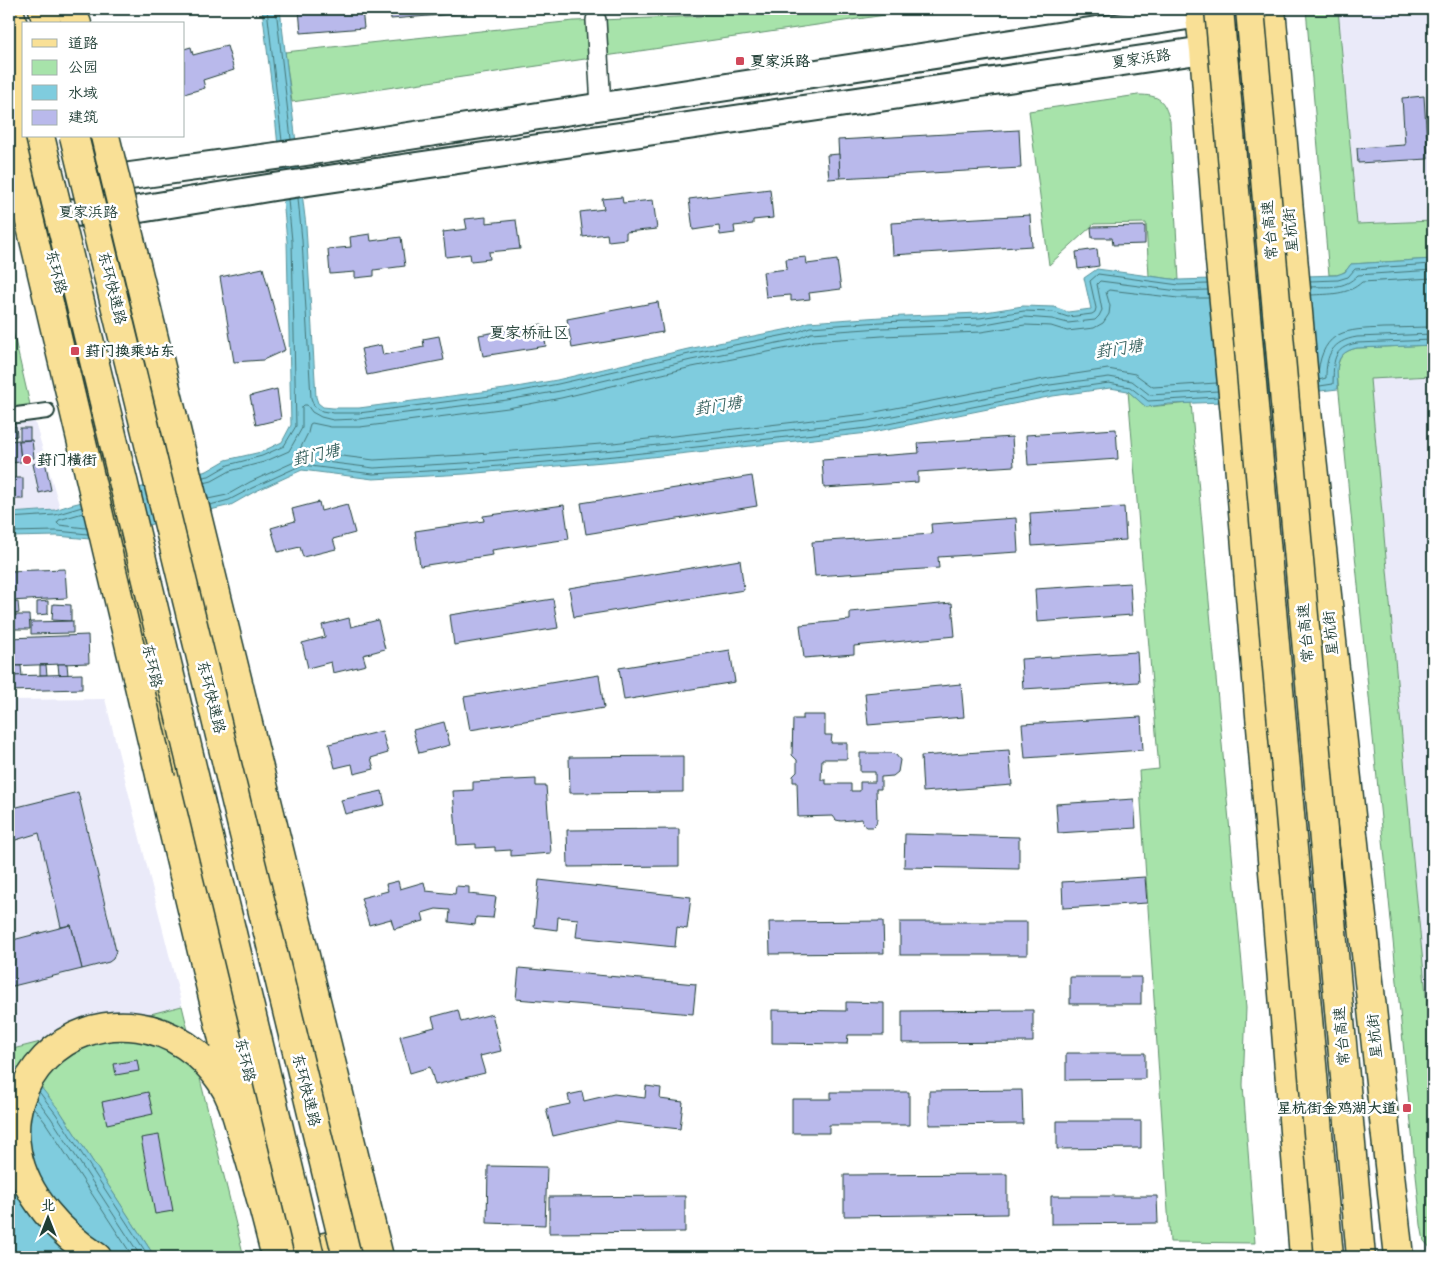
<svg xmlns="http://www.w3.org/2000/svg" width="1442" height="1266" font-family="Pangolin,'LXGW WenKai TC',sans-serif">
  <rect width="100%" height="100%" fill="#fff"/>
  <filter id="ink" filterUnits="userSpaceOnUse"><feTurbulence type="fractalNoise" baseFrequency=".02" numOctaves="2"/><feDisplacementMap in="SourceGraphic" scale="10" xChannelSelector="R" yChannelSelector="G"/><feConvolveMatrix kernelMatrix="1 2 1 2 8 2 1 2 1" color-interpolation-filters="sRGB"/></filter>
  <g filter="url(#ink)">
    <g fill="#eaeaf9">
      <polygon points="1338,9 1433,9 1433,221 1357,224"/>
      <polygon points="1433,376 1433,1068 1411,838 1370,378"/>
      <polygon points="31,409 60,508 55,510 9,513 9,413"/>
      <polygon points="105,699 182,1006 9,1050 9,700"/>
    </g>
    <g fill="#a7e3aa" stroke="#63906f">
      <polygon points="703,9 926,9 292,102 285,52 574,21 703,16"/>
      <path d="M1306 9H1338L1357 224 1433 221V259L1351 264C1344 274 1341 275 1329 275Z"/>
      <path d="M1138 95C1160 95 1164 100 1170 121L1179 280 1149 276 1146 223 1094 224 1049 265 1029 111Z"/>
      <polygon points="9,314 31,409 9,413"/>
      <path d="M1433 345V376L1370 379 1411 838 1433 1068V1251L1424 1241 1421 1225 1337 372C1338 357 1343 351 1357 348Z"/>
      <polygon points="1128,391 1146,407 1191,403 1246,1008 1243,1085 1255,1243 1170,1242 1139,771 1159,769"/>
      <polygon points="182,1006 244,1257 158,1257 153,1254 60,1111 9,1065 9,1050"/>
    </g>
    <g fill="#7fccde" stroke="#59939a">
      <path d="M262 9H280L306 226 316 397 318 403 323 407 333 408H359L505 389 557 380 688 349 794 328 808 322 881 317 979 313 1023 306 1054 307 1068 312 1091 309 1084 278 1097 269 1179 280 1337 275 1345 272 1351 264 1433 259V345L1357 348C1333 353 1337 369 1338 389L1223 402 1169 404 1146 407 1128 391 1110 388 1053 396 868 433 615 461 465 474 373 479 302 470 254 492 231 505 90 539 57 536 9 537V513L55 510 70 505 207 471 226 460 261 452 282 442 291 425 287 241 274 105Z"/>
      <polygon points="9,1065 28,1071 60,1111 153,1254 158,1257 9,1257"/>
    </g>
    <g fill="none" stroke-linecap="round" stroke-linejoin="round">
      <g stroke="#457678" stroke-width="1">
        <polyline points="267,9 282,141"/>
        <polyline points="276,9 291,139"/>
        <polyline points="298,198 302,240 311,398 314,406 322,411 333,413 359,413 506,394 558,384 689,354 795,333 810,327 881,322 980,318 1024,311 1053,312 1068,317 1092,314 1095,312 1096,308 1090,281 1098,274 1179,285 1207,284"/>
        <polyline points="1310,281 1338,280 1348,277 1355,269 1433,264"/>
        <path d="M1311 287C1331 286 1343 290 1358 275L1433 270"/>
        <path d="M1311 295C1330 294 1348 295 1362 282L1433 278"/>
        <polyline points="1208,298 1178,298 1109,290 1106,292 1110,306 1109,314 1103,323 1094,328 1067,331 1051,326 1025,325 981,332 882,336 813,341 798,346 692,367 561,398 508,408 360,427 331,427 312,423 310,424 308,433 300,449 302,451 374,460 464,455 613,443 865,414 1049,378 1108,369 1135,374 1153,387 1217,383"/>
        <path d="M1318 372C1324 329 1346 330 1383 328 1400 328 1416 327 1433 327"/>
        <path d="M1319 380 1326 378C1326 354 1332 341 1357 337L1433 334"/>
        <path d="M1320 386 1333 384C1334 362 1331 348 1357 343L1433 340"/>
        <polyline points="203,477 209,476 228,465 262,456 284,446 296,426 292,241 288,200"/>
        <polyline points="204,483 212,481 230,471 264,462 289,451 302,428 302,407 304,405 307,405 312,412 321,417 333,420 359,419 507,400 560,391 691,360 797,339 811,333 881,328 980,325 1024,317 1052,319 1068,323 1095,320 1099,316 1102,310 1097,284 1100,281 1178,291 1208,290"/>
        <polyline points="208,499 227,495 250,482 301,459 374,468 464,463 614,450 867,421 1050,385 1109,377 1132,381 1150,395 1218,391"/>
        <polyline points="210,505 229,500 252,488 302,465 373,474 465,469 615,456 868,428 1052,391 1109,383 1130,387 1148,401 1218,397"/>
        <polyline points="83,513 59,520 57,523 59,525 86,528"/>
        <polyline points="9,518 55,515 82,507"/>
        <polyline points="9,532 57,531 88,534"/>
        <polyline points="40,1093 56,1114 149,1257"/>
        <polyline points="37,1099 51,1118 141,1257"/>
        <polyline points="34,1108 45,1122 133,1257"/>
      </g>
    </g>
    <g fill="#b9b9eb" stroke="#1f3d34">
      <polygon points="299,9 362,9 364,28 301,33"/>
      <polygon points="390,9 466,9 466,13 391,19"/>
      <polygon points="480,9 526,9 480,13"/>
      <polygon points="227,46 234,70 203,80 205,88 184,94 184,49 191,47 193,55"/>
      <polygon points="1424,96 1428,159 1358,163 1357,148 1405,145 1402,98"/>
      <polygon points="1019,130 1021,168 840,178 838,140"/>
      <polygon points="839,154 840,178 829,179 827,155"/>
      <polygon points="770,189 773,218 753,220 753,224 734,226 735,233 720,235 719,226 693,230 689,199"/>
      <polygon points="622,197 623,203 653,200 657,229 626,232 626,239 608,241 607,234 583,237 580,212 604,209 602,199"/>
      <polygon points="1030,215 1032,246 893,255 891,223"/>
      <polygon points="486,217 486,223 516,220 520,249 489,252 490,259 471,261 470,254 446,257 443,232 467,229 465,219"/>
      <polygon points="1145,226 1145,244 1113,245 1112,238 1092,238 1091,227"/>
      <polygon points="370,234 371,241 401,237 405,266 374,270 374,276 355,278 355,272 330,274 328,249 351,247 350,237"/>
      <polygon points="1097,249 1099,266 1078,269 1076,252"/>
      <polygon points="806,257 807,264 837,260 841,289 809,293 810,299 791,301 791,295 766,297 763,272 787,269 786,259"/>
      <polygon points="263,268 285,350 263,360 234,362 220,277"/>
      <polygon points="658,302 663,332 572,348 567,319"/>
      <polygon points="542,324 546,346 483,356 479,335"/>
      <polygon points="439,336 444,360 367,375 361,349 381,345 383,355 424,347 423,339"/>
      <polygon points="277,389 281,419 256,425 250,396"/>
      <polygon points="16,426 17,436 9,437 9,427"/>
      <rect x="20" y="428" width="10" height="12"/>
      <polygon points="1116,429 1118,459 1028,465 1026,435"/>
      <polygon points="1012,437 1014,466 918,472 918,482 824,488 822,460 919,453 918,443"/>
      <polygon points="19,440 21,462 9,463 9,441"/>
      <polygon points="32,440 34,458 21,459 19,441"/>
      <polygon points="45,461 51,490 39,493 33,464"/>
      <polygon points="752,476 757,506 586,534 581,503"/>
      <rect x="9" y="478" width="14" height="21"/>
      <polygon points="319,502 321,511 347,504 355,533 333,539 336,549 303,557 300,547 278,552 271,528 295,521 292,509"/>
      <polygon points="564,505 569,539 492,550 493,555 420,566 415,531 484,521 483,516"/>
      <polygon points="1124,507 1126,540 1032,546 1030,513"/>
      <polygon points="1016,518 1018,552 938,557 939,568 815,576 812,542 932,534 931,524"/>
      <polygon points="740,560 744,590 574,617 569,588"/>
      <polygon points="65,569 67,598 9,601 9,571"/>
      <polygon points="1130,583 1132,615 1037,622 1035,589"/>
      <polygon points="553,599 558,628 454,645 450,615"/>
      <polygon points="48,601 48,614 37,615 37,602"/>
      <polygon points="18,602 19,613 10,615 9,603"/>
      <polygon points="952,603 955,636 854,646 854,654 804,658 800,625 850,620 850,612"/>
      <polygon points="53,604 71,605 71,621 52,620"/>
      <polygon points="11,615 29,615 30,629 11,629"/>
      <polygon points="349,618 351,627 378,620 385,649 363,655 366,665 333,673 331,662 308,668 302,643 325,637 322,625"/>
      <polygon points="73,621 73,633 31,634 31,622"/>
      <polygon points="88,635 89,663 9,666 9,638"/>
      <polygon points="730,650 735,682 624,700 619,668"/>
      <polygon points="1137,652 1139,682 1023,689 1021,659"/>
      <polygon points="58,664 67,664 68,675 59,675"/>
      <polygon points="40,665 46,665 47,675 40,675"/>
      <polygon points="14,666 21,666 22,676 14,676"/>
      <polygon points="82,674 82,689 9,691 9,676"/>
      <polygon points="599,675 604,708 470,730 464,697"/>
      <polygon points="961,684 964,717 868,725 865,693"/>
      <polygon points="803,715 825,715 825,735 832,735 831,743 847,743 847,759 822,759 821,780 826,780 826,784 851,784 851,791 860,791 860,782 875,782 875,772 860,772 860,753 891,753 896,755 900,760 898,772 893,776 881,777 881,789 876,789 877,819 876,824 873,827 867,827 863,824 862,819 841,821 836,820 833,816 798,817 797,782 793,782 793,776 797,772 797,760 792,755 793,719 803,719"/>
      <polygon points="1141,717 1143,750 1025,758 1022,724"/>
      <polygon points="444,722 450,745 419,753 413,730"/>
      <polygon points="382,731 388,753 371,758 374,769 354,774 352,764 335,768 329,744"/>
      <polygon points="1009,750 1012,785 923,792 921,756"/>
      <polygon points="683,756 683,792 570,793 569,757"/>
      <polygon points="536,779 536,786 546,786 551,853 511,856 511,850 495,851 495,847 476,848 476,844 457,845 453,791 473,790 473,782"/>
      <polygon points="382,791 385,805 345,814 341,800"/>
      <polygon points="78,792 116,951 113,959 109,962 82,969 71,925 61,927 39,833 9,842 9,809"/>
      <polygon points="1134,799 1136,828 1058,833 1056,804"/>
      <polygon points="679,829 679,866 568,867 567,830"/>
      <polygon points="905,834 1019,837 1019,869 904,867"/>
      <polygon points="1145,877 1147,903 1063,908 1062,882"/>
      <polygon points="539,880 691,897 687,929 677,927 675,947 576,937 578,919 558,917 557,930 534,927"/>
      <polygon points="398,881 400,889 424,882 426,891 455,894 456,886 469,887 469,894 496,897 493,918 476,917 475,925 449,922 450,910 436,909 422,913 424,921 394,929 391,919 369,925 361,898 388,891 386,884"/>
      <polygon points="883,921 884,953 770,954 769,922"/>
      <rect x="900" y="922" width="127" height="33"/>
      <polygon points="71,925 82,969 9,987 9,941"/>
      <polygon points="519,968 696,984 693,1014 516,999"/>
      <rect x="1070" y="977" width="71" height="27"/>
      <polygon points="846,1002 884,1003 884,1035 848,1035 847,1044 772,1043 772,1010 846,1011"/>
      <polygon points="458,1010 461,1022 492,1014 501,1051 480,1056 485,1073 435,1085 430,1067 410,1073 400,1036 435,1027 432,1017"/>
      <polygon points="1033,1010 1033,1042 902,1043 902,1011"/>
      <polygon points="1066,1053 1145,1053 1145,1079 1066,1080"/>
      <polygon points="137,1060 139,1071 116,1075 114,1064"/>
      <polygon points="646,1086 661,1088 660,1099 683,1102 680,1129 615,1122 553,1136 546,1109 570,1104 568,1095 582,1092 584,1101 614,1094 645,1098"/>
      <polygon points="1022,1090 1023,1124 929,1125 929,1091"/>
      <polygon points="148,1092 153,1114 107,1124 102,1102"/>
      <polygon points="831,1092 909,1092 909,1125 829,1125 829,1133 792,1133 792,1099 831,1099"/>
      <polygon points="1057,1121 1141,1121 1141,1148 1057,1149"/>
      <polygon points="159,1135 173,1211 155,1214 141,1138"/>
      <polygon points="488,1166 547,1167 545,1225 487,1223"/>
      <polygon points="1007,1174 1007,1214 844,1216 844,1175"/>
      <polygon points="685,1196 685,1232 549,1233 549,1197"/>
      <polygon points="1051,1196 1157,1196 1158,1223 1051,1224"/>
    </g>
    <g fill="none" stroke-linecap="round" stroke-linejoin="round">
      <g stroke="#1f3d34" stroke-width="18">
        <polyline id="pedestrian" points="9,416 47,411"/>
      </g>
      <g stroke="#1f3d34" stroke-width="22">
        <polyline id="minor" points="596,20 601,106"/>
      </g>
      <g stroke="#1f3d34" stroke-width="30">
        <g id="secondary">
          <polyline points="95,183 101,180 305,152 1220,11"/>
          <polyline points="9,212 41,211 109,214 274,187 1204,50 1273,38"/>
        </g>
      </g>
      <g stroke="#1f3d34" stroke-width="31">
        <g id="primary">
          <polyline points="1199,9 1204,50 1220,261 1235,415 1279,943 1304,1257"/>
          <polyline points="1271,9 1306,402 1399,1257"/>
          <polyline points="9,75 30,163"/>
          <polyline points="90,136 363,1257"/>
          <polyline points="44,224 124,549 292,1257"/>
          <polyline points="292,1254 359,1240"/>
        </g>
      </g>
      <g stroke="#1f3d34" stroke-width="31">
        <g id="trunk">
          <polyline points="9,9 24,71"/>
          <polyline points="43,9 47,24"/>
          <polyline points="71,9 77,24"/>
          <polyline points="185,467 379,1257"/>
          <polyline points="161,779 231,1073 239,1090"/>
          <path d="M97 1257C61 1234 25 1196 17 1152 3 1079 66 1016 138 1027 173 1032 202 1053 221 1081 233 1098 237 1118 243 1137 256 1177 266 1217 276 1257"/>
        </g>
      </g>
      <use href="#pedestrian" stroke="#fff" stroke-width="14"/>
      <use href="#minor" stroke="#fff" stroke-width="19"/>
      <use href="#secondary" stroke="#fff" stroke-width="26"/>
      <use href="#primary" stroke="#f9e096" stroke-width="28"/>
      <use href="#trunk" stroke="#f9e096" stroke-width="28"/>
      <g stroke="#1f3d34" stroke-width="31" stroke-linecap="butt">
        <g id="trunk-bridge">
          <polyline points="9,133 161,779"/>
          <polyline points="40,136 310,1257"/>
          <polyline points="74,136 347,1257"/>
          <polyline points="105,136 185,467"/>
        </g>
      </g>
      <g stroke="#1f3d34" stroke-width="31" stroke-linecap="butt">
        <g id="motorway-bridge">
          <polyline points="1219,9 1329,1257"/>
          <polyline points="1250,9 1361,1257"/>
        </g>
      </g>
      <use href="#trunk-bridge" stroke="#f9e096" stroke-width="28"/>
      <use href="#motorway-bridge" stroke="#f9e096" stroke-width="28"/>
    </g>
  </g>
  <g fill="#d1495b" stroke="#fff" stroke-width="2">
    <rect x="735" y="56" width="10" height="10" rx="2.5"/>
    <rect x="70" y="346" width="10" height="10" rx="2.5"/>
    <circle cx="27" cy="460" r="5"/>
    <rect x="1402" y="1103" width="10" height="10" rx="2.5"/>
  </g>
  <g text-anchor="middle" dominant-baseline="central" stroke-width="5" stroke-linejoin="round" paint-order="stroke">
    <g font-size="15" fill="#1f3d34" stroke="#fff">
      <text transform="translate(1141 59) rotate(-8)">夏家浜路</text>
      <text x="88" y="212">夏家浜路</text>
      <text transform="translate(1270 230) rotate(-95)">常台高速</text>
      <text transform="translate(1291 230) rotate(-95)">星杭街</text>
      <text transform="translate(56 272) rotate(76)">东环路</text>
      <text transform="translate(112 288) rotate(76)">东环快速路</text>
      <text transform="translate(1306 633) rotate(-95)">常台高速</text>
      <text transform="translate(1331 633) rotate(-96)">星杭街</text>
      <text transform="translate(152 666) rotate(77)">东环路</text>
      <text transform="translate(211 697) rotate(76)">东环快速路</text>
      <text transform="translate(1342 1036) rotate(-95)">常台高速</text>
      <text transform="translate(1375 1036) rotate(-96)">星杭街</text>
      <text transform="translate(245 1060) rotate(77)">东环路</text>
      <text transform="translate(306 1090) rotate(76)">东环快速路</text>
    </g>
    <g font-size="15" font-weight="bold" fill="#1f3d34" stroke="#fff" text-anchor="start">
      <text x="750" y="61">夏家浜路</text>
      <text x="85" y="351">葑门换乘站东</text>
      <text x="37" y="460">葑门横街</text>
      <text x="1397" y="1108" text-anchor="end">星杭街金鸡湖大道</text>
    </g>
    <g font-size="16" fill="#1f3d34" stroke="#fff">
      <text x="529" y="333">夏家桥社区</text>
    </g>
    <g font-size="16" font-style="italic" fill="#37615e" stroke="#fff">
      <text transform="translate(1119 349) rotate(-8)">葑门塘</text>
      <text transform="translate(718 406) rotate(-8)">葑门塘</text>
      <text transform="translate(316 455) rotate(-12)">葑门塘</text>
    </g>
  </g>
  <rect width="1442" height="1266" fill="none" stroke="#fff" stroke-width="30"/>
  <rect x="15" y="15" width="1412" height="1236" fill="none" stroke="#1f3d34" stroke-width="2" filter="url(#ink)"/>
  <rect x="22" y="22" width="162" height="115" fill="#ffffff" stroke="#a5b1ae"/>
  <rect x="32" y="39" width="25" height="8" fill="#f9e096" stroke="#a5b1ae"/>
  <text x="68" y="48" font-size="15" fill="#1f3d34">道路</text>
  <rect x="32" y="60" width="25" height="15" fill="#a7e3aa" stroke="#a5b1ae"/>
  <text x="68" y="72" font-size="15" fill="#1f3d34">公园</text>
  <rect x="32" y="85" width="25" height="15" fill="#7fccde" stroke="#a5b1ae"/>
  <text x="68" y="98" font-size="15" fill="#1f3d34">水域</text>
  <rect x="32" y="110" width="25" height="15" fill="#b9b9eb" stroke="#a5b1ae"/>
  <text x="68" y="122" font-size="15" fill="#1f3d34">建筑</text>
  <g transform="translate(48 1218)" stroke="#ffffff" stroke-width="4" paint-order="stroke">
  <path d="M0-4L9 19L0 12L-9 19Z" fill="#1f3d34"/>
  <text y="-8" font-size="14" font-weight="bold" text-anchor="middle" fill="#1f3d34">北</text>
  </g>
</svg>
